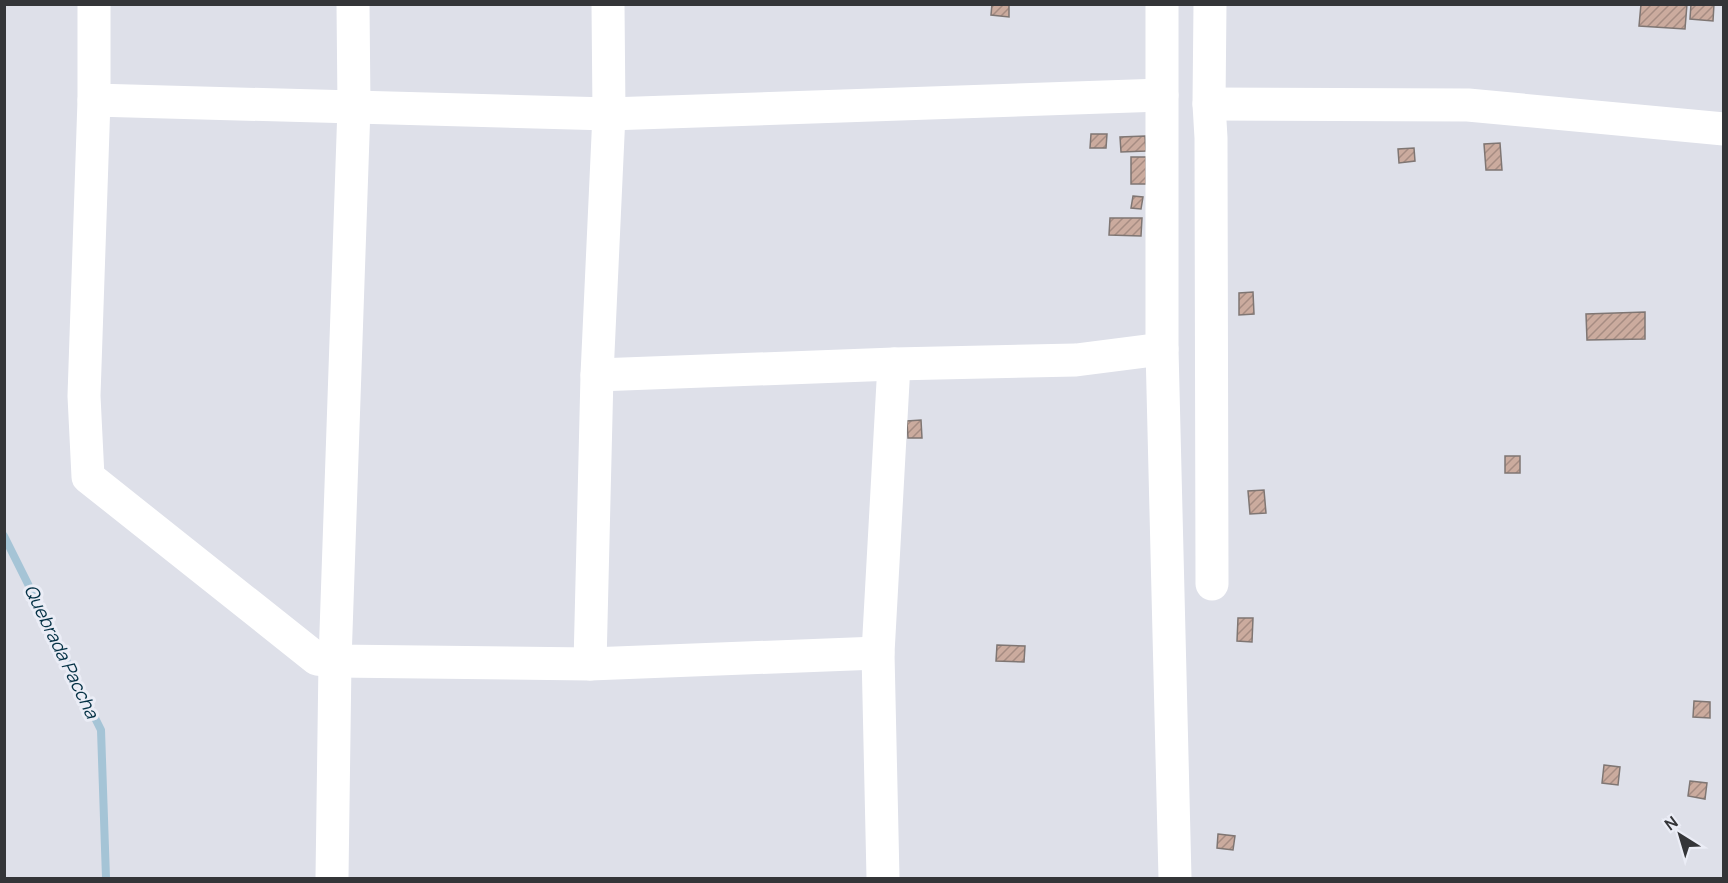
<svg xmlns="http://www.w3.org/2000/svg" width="1728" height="883" font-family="Manrope,sans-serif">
  <defs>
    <pattern id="building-hatch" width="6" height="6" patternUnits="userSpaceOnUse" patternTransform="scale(1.5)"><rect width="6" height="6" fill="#cbab9e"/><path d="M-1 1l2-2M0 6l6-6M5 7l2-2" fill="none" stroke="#a68c82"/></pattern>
  </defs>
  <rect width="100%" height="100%" fill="#dee0e9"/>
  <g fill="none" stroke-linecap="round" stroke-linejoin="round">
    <polyline stroke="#a5c4d6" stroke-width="8" points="4,536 101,730 106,878"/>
  </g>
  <g fill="url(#building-hatch)" stroke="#7f7673" stroke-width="1.5">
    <polygon points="992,4 1009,4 1009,17 991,15"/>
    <polygon points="1641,4 1687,4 1685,29 1639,26"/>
    <polygon points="1691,4 1714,4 1713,21 1690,19"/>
    <polygon points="1091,134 1107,134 1106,148 1090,148"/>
    <polygon points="1145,136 1146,151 1121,152 1120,137"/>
    <polygon points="1500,143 1502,170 1486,170 1484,144"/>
    <polygon points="1414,148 1415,161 1399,163 1398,149"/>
    <rect x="1131" y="157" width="15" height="27"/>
    <polygon points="1133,196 1143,197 1141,209 1131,208"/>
    <polygon points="1110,218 1142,218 1141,236 1109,235"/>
    <polygon points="1253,292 1254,314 1239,315 1239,293"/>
    <polygon points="1645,312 1645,339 1587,340 1586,314"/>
    <polygon points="921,420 922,438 908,438 907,421"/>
    <rect x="1505" y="456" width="15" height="17"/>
    <polygon points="1264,490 1266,513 1250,514 1248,491"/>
    <polygon points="1238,618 1253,618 1252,642 1237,641"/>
    <polygon points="997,645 1025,646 1024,662 996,661"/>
    <polygon points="1694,701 1710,702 1710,718 1693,717"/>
    <polygon points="1604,765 1620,767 1618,785 1602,783"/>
    <polygon points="1690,781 1707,783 1705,799 1688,796"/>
    <polygon points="1218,834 1235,836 1233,850 1217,848"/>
  </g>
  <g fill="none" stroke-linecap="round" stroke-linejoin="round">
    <g stroke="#fff" stroke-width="33">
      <polyline points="94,4 94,100 84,396 88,477 317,659 335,661 590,664 878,653"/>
      <polyline points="1162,4 1162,349 1175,878"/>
      <polyline points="1210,4 1209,104 1211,138 1212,584"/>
      <polyline points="94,100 609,114 1162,95"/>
      <polyline points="1209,104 1468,105 1724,129"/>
      <polyline points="597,375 894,364 1076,360 1162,349"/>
      <polyline points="590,664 597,375 609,114 608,4"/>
      <polyline points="332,878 335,661 354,107 353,4"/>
      <polyline points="883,878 878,653 894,364"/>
    </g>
  </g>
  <g text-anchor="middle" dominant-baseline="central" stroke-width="6" stroke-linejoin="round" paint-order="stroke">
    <g font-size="18" font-style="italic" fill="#043145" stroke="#ebedf6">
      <text transform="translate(62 651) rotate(64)">Quebrada Paccha</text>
    </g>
  </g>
  <rect width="1728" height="883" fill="none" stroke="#343538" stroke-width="12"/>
  <g transform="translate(1680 835) rotate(323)" stroke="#ebedf6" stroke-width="4.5" paint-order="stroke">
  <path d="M0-4.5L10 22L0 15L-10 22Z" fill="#343538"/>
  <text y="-9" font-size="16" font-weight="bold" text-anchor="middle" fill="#343538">N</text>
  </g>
</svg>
